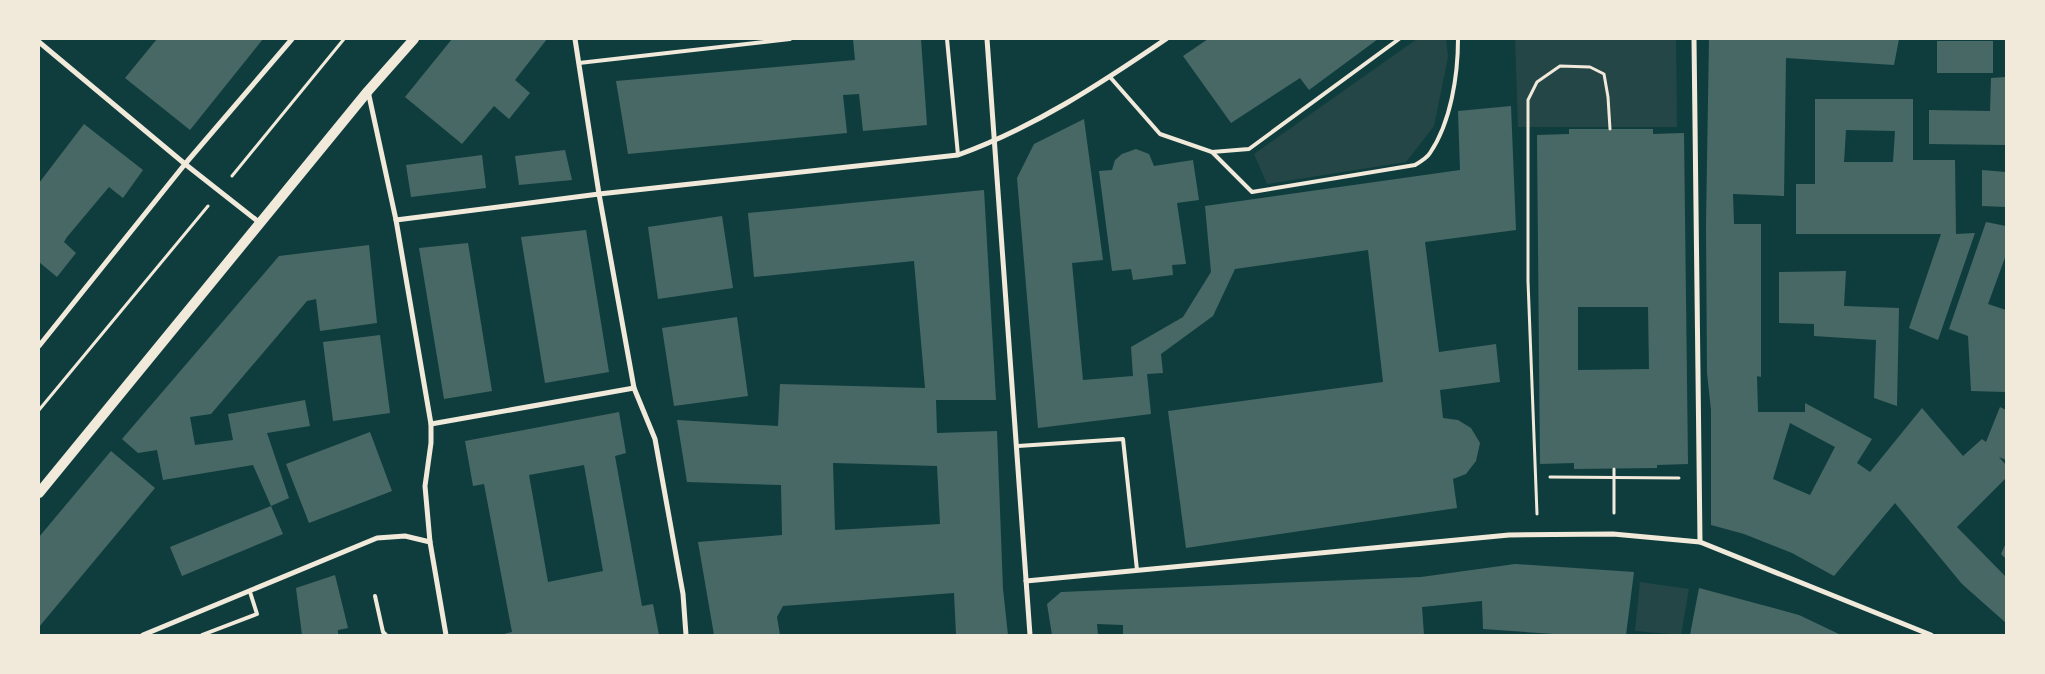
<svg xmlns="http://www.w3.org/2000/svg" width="2045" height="674" font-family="'Times New Roman',serif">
  <rect width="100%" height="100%" fill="#0f3d3e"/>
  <g fill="#244646">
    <polygon points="1417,39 1446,39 1448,57 1434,126 1406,162 1267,184 1254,154"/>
    <polygon points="1515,39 1676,39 1677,127 1518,127"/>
    <polygon points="1640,582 1689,589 1681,635 1635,631"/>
  </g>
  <g fill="#486865" fill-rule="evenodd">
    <polygon points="157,39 263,39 190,130 125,78"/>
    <polygon points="452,39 547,39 515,80 530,93 509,119 494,106 462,144 405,97"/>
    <polygon points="853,39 921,39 927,125 863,131 859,94 843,95 847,133 628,154 616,81 855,60"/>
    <polygon points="1208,39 1378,39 1309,90 1300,78 1231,123 1183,56"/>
    <path d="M1709 39H1899L1894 65 1786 58 1784 196 1733 194 1734 224H1761V377L1757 376 1758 412H1805V403L1872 439 1857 463 1870 472 1922 408 1963 456 1982 439 1986 442 2000 407 2006 410V460L1999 457 2006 465V478L1957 527 2006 577V623L1962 584 1895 503 1834 576 1792 553 1744 534 1711 525V410L1707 373 1706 224ZM1790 423 1835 447 1810 495 1773 479Z"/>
    <rect x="1937" y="41" width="56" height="32"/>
    <polygon points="2006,77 2006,145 1929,144 1929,110 1990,111 1991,78"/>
    <path d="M1815 99H1913V160H1955L1956 234 1975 233 1938 340 1909 328 1941 234H1796V184H1815ZM1846 130 1895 131 1893 162H1844Z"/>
    <polygon points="1511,106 1516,230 1425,242 1439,352 1496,344 1500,382 1440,390 1443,418 1458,420 1471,428 1480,443 1476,461 1466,474 1453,479 1457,508 1186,548 1168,411 1383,382 1368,250 1235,269 1213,316 1161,354 1163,373 1147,374 1151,414 1038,428 1017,178 1034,144 1084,119 1103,260 1072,263 1083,380 1133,376 1131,347 1183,317 1211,272 1205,206 1460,170 1458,111"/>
    <polygon points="84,124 143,170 123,198 109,187 67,237 64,242 76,253 57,277 39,262 39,183"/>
    <path d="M1569 129H1653V134L1684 133 1688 464 1657 465V468L1574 469V463L1540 464 1537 135 1569 134ZM1578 307H1648L1649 369 1578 370Z"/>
    <polygon points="1136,149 1149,154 1154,166 1193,160 1199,200 1177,203 1186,264 1172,265 1173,275 1133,280 1131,269 1112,271 1099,171 1112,170 1115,160 1122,154"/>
    <polygon points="565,150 572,180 519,185 515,156"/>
    <polygon points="482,155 486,188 411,197 406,165"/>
    <polygon points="1982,170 2006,172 2006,207 1982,206"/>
    <path d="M984 190 996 400H936L937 433 997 431 1003 589 1008 635H956L954 593 783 606 777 617 780 635H714L698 542 782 535 781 485 687 482 677 420 778 426 780 384 925 388 914 261 754 277 748 213ZM833 463 937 466 940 524 835 530Z"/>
    <polygon points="722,216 733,288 658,299 648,227"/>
    <polygon points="1986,222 2006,226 2006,255 1988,304 2006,310 2006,392 1971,391 1968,336 1949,329"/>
    <polygon points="586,230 609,372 545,383 521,237"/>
    <polygon points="468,243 492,391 444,399 419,248"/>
    <polygon points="369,245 377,323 320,331 316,299 307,301 211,414 190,417 195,445 233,440 228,414 305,400 310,426 267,433 289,498 271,506 283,534 182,576 170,547 271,506 253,465 163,480 157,450 138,453 122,439 279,256"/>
    <polygon points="1846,271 1844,306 1899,308 1897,406 1874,398 1876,340 1814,336 1814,324 1779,323 1779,272"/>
    <polygon points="737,317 748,396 674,406 662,328"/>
    <polygon points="380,335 390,413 333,421 323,342"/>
    <path d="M619 412 626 453 615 456 642 606 653 604 659 635H500L512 632 484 484 473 486 465 441ZM584 465 603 571 548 582 529 475Z"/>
    <polygon points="370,432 392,491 309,523 286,464"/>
    <polygon points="111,451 155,488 39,627 39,537"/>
    <polygon points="2006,543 2006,559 2001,554"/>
    <polygon points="1515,564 1634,572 1626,635 1568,635 1483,629 1482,601 1422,607 1424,635 1123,635 1123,625 1097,624 1098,635 1052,635 1047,604 1061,592 1421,577"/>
    <polygon points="335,575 348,628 338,630 338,635 302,635 296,588"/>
    <polygon points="1699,588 1799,615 1841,635 1690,635"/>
  </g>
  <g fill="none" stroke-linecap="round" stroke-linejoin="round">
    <g stroke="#f1e9da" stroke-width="3">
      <polyline points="232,176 344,39"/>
      <polyline points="39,410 208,206"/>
      <polyline points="1550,477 1679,478"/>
      <polyline points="1614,513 1614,469"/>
      <polyline points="1537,514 1528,281 1528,100 1537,82 1560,66 1590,67 1604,74 1608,97 1610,129"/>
    </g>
    <g stroke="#f1e9da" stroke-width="4">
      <polyline points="947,39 958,155"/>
      <polyline points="579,63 790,39"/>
      <polyline points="1110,77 1160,134 1212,152 1249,149 1399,39"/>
      <path d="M1212 152 1252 192 1415 165C1420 162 1427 158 1430 153 1451 122 1458 75 1458 39"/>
      <polyline points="1018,446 1123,439 1137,570"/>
      <polyline points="375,596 383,632 386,635"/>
      <polyline points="202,635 257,614 250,592"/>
    </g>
    <g stroke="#f1e9da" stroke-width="5">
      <polyline points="575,39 599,194 634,388 655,439 683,594 686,635"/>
      <polyline points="987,39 1030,635"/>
      <polyline points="1694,39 1700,542"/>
      <polyline points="39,42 185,164 260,223"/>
      <polyline points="368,91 396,220 431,424 431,443 425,486 430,542 446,635"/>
      <path d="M396 220 599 194 958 155C1033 128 1100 84 1166 39"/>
      <polyline points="39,346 185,164 292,39"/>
      <polyline points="431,424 634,388"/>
      <polyline points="1026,581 1509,535 1613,534 1700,542 1931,635"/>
      <polyline points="143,635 377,538 405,536 430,542"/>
    </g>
    <polyline stroke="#f1e9da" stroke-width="10" points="39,493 368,91 414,39"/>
  </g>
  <rect width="2045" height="674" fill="none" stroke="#f1e9da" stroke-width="80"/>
</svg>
